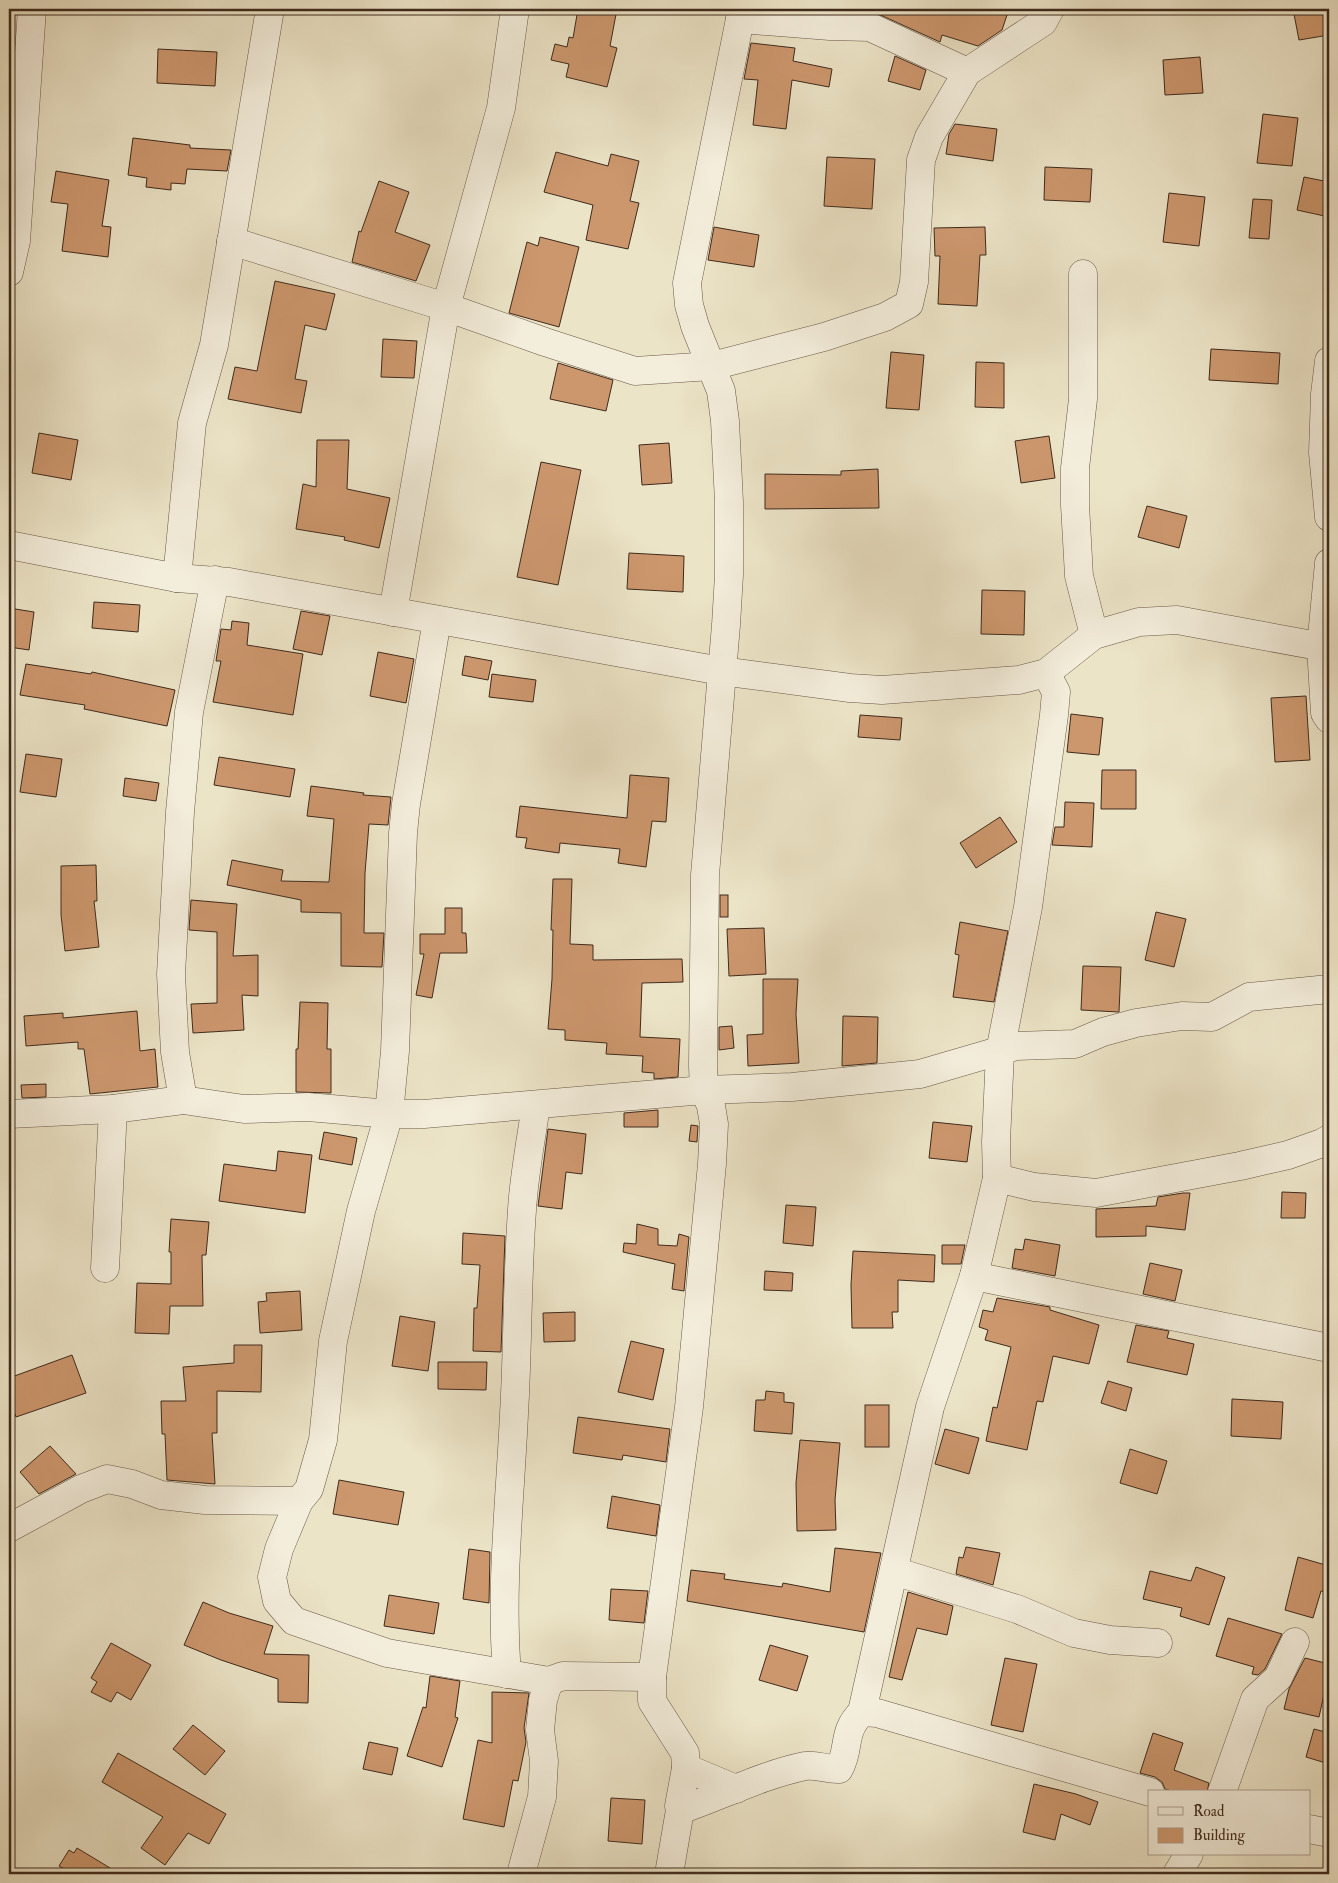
<svg xmlns="http://www.w3.org/2000/svg" width="1338" height="1883" font-family="'IM FELL Double Pica',serif">
  <rect width="100%" height="100%" fill="#ece4c7"/>
  <filter id="stains"><feTurbulence type="fractalNoise" baseFrequency=".004" numOctaves="4"/><feColorMatrix values="0 0 0 0 .2 0 0 0 0 .09 0 0 0 0 .02 0 0 0 .5 -.17"/></filter>
  <radialGradient id="worn" r=".72"><stop offset=".6" stop-color="#630" stop-opacity="0"/><stop offset="1" stop-color="#630" stop-opacity=".3"/></radialGradient>
  <g fill="#cd976e" stroke="#3e2a1c">
    <polygon points="578,9 617,9 610,46 617,48 607,87 566,77 569,64 551,60 555,44 567,47 569,37 573,38"/>
    <polygon points="843,9 1009,9 1002,30 978,46 942,35 940,42 876,13 843,11"/>
    <polygon points="1293,9 1327,9 1329,35 1299,40"/>
    <polygon points="751,43 795,48 793,61 832,69 829,87 792,80 786,129 753,125 758,80 744,79"/>
    <polygon points="158,49 217,52 215,86 157,83"/>
    <polygon points="895,56 926,70 920,90 888,81"/>
    <polygon points="1200,57 1203,93 1165,95 1163,60"/>
    <polygon points="1263,114 1298,118 1292,166 1257,163"/>
    <polygon points="955,124 997,129 993,161 946,154 949,134"/>
    <polygon points="133,138 190,145 190,148 231,150 227,171 187,169 185,184 171,183 171,190 146,187 147,178 128,175"/>
    <polygon points="556,152 608,166 611,154 639,161 630,201 639,203 628,249 586,240 593,205 544,192"/>
    <polygon points="827,157 875,159 872,209 824,206"/>
    <polygon points="1045,167 1092,169 1090,202 1044,200"/>
    <polygon points="56,171 109,180 102,226 111,227 108,257 62,251 68,204 51,202"/>
    <polygon points="1304,177 1329,182 1329,217 1297,210"/>
    <polygon points="379,181 409,192 395,232 430,245 416,281 352,262 359,231 361,232"/>
    <polygon points="1169,193 1205,197 1199,246 1163,242"/>
    <polygon points="1253,199 1272,200 1269,239 1249,238"/>
    <polygon points="714,227 759,235 754,267 708,260"/>
    <polygon points="985,227 986,255 980,255 977,306 938,304 940,256 935,256 934,228"/>
    <polygon points="540,237 579,247 559,327 509,313 527,242 538,246"/>
    <polygon points="275,281 335,294 326,330 305,325 295,379 307,381 301,413 228,399 235,367 257,371"/>
    <polygon points="383,339 417,341 414,378 381,377"/>
    <polygon points="1211,349 1280,353 1278,384 1209,380"/>
    <polygon points="891,352 924,355 919,410 886,408"/>
    <polygon points="976,362 1004,363 1004,408 975,407"/>
    <polygon points="558,363 613,380 606,411 550,399"/>
    <polygon points="39,433 78,440 71,480 32,473"/>
    <polygon points="1049,436 1055,478 1021,483 1015,441"/>
    <polygon points="317,440 349,440 347,489 390,498 379,548 344,540 345,537 296,529 303,484 316,487"/>
    <polygon points="669,443 672,483 642,485 639,445"/>
    <polygon points="541,462 581,470 558,585 517,577"/>
    <polygon points="878,469 879,508 765,509 765,474 841,475 841,471"/>
    <polygon points="1147,506 1187,516 1179,548 1138,537"/>
    <polygon points="629,553 684,556 683,592 627,589"/>
    <polygon points="982,590 1025,591 1024,635 981,634"/>
    <polygon points="94,602 140,605 138,632 92,628"/>
    <polygon points="9,608 34,612 29,650 9,647"/>
    <polygon points="301,611 330,616 322,655 293,649"/>
    <polygon points="232,621 249,623 247,645 303,654 293,715 213,702 221,661 216,661 221,629 231,630"/>
    <polygon points="378,652 414,659 406,703 370,696"/>
    <polygon points="465,656 492,661 488,680 462,675"/>
    <polygon points="26,664 91,674 92,672 175,690 167,726 84,709 85,705 20,695"/>
    <polygon points="492,674 536,680 533,702 489,697"/>
    <polygon points="1306,696 1310,760 1275,762 1271,698"/>
    <polygon points="1071,714 1103,718 1099,755 1067,752"/>
    <polygon points="860,715 902,718 900,740 858,737"/>
    <polygon points="26,754 62,759 56,797 20,792"/>
    <polygon points="219,757 295,769 290,797 214,785"/>
    <polygon points="1102,770 1136,770 1136,809 1101,809"/>
    <polygon points="630,775 669,778 666,822 652,821 646,867 618,863 620,849 560,843 559,853 525,848 527,838 516,837 520,806 627,818"/>
    <polygon points="125,778 159,783 156,801 123,796"/>
    <polygon points="311,786 364,793 363,795 391,797 388,825 369,824 365,873 364,933 384,933 382,967 341,966 341,913 301,912 301,900 227,885 232,860 283,870 281,881 329,882 334,819 307,816"/>
    <polygon points="1065,802 1094,803 1092,847 1052,845 1055,827 1064,827"/>
    <polygon points="1000,817 1017,842 976,868 960,843"/>
    <polygon points="96,865 97,901 94,901 99,947 65,951 61,915 61,866"/>
    <polygon points="553,879 572,879 570,944 593,945 593,960 682,959 683,982 642,983 640,1037 680,1039 678,1077 654,1079 654,1073 642,1072 643,1056 606,1054 607,1043 565,1040 565,1030 548,1029 552,979 553,930 551,930"/>
    <rect x="720" y="895" width="8" height="22"/>
    <polygon points="191,900 237,904 233,956 258,955 258,996 242,995 244,1030 193,1033 191,1004 217,1003 217,932 189,930"/>
    <polygon points="445,908 462,908 462,933 466,933 467,953 440,953 432,998 416,995 424,954 420,954 420,934 445,934"/>
    <polygon points="1156,912 1186,919 1174,967 1145,960"/>
    <polygon points="960,922 1008,931 994,1002 953,997 959,955 955,954"/>
    <polygon points="764,928 766,974 729,976 727,929"/>
    <polygon points="1083,966 1121,967 1119,1012 1081,1010"/>
    <polygon points="763,979 798,979 796,1014 799,1063 748,1066 747,1035 763,1034"/>
    <polygon points="300,1002 328,1003 327,1049 331,1049 331,1093 296,1092 296,1049 298,1049"/>
    <polygon points="137,1011 140,1051 155,1049 158,1087 90,1094 84,1049 78,1049 78,1042 26,1046 24,1016 63,1013 63,1018"/>
    <polygon points="843,1016 878,1017 877,1063 842,1066"/>
    <polygon points="732,1026 734,1048 719,1050 719,1027"/>
    <polygon points="46,1084 46,1097 22,1098 21,1085"/>
    <polygon points="658,1110 658,1127 624,1127 624,1113"/>
    <polygon points="933,1122 972,1126 967,1162 929,1158"/>
    <polygon points="691,1125 698,1126 697,1142 689,1141"/>
    <polygon points="548,1129 586,1134 582,1174 566,1172 562,1209 538,1206"/>
    <polygon points="324,1132 357,1138 352,1165 319,1159"/>
    <polygon points="278,1151 312,1155 305,1213 219,1201 224,1164 276,1171"/>
    <polygon points="1282,1192 1306,1193 1305,1218 1281,1218"/>
    <polygon points="1183,1193 1190,1193 1185,1230 1146,1226 1146,1236 1096,1237 1096,1209 1156,1206 1158,1197"/>
    <polygon points="786,1205 816,1207 813,1246 783,1243"/>
    <polygon points="171,1219 209,1222 206,1255 202,1255 203,1306 170,1306 169,1334 135,1333 137,1283 171,1284 171,1252 169,1252"/>
    <polygon points="637,1224 658,1229 658,1245 677,1246 679,1234 689,1237 684,1291 672,1289 675,1264 623,1252 624,1243 636,1244"/>
    <polygon points="463,1233 505,1236 501,1352 473,1351 474,1308 477,1308 480,1265 462,1264"/>
    <polygon points="1025,1239 1060,1245 1055,1276 1012,1268 1015,1249 1023,1250"/>
    <polygon points="942,1245 965,1245 961,1264 942,1264"/>
    <polygon points="853,1251 935,1255 934,1282 898,1280 898,1312 892,1312 893,1328 852,1328 851,1285"/>
    <polygon points="1150,1263 1182,1270 1175,1301 1143,1294"/>
    <polygon points="765,1271 793,1273 792,1291 764,1290"/>
    <polygon points="300,1291 302,1330 260,1333 258,1302 267,1301 266,1293"/>
    <polygon points="997,1298 1050,1307 1050,1310 1099,1325 1089,1364 1053,1356 1043,1402 1037,1401 1027,1450 986,1441 993,1407 997,1408 1011,1347 985,1340 988,1330 979,1327 983,1310 993,1312"/>
    <polygon points="575,1312 575,1341 544,1342 543,1313"/>
    <polygon points="400,1316 435,1322 428,1371 392,1366"/>
    <polygon points="1136,1325 1169,1331 1167,1338 1194,1344 1187,1375 1127,1362"/>
    <polygon points="631,1341 664,1349 653,1400 618,1392"/>
    <polygon points="234,1345 262,1345 261,1392 217,1391 217,1433 212,1433 215,1484 167,1480 165,1434 162,1434 161,1401 186,1401 183,1367 234,1363"/>
    <polygon points="72,1355 86,1393 16,1417 9,1396 9,1378"/>
    <polygon points="438,1362 487,1362 486,1390 438,1389"/>
    <polygon points="1108,1381 1132,1388 1126,1411 1101,1403"/>
    <polygon points="766,1391 784,1393 784,1402 794,1403 792,1434 754,1431 756,1400 765,1400"/>
    <polygon points="1232,1399 1283,1402 1281,1439 1231,1436"/>
    <rect x="865" y="1405" width="24" height="42"/>
    <polygon points="578,1417 670,1429 666,1462 623,1455 622,1460 573,1453"/>
    <polygon points="945,1429 979,1438 969,1474 935,1464"/>
    <polygon points="800,1440 840,1443 835,1500 836,1530 797,1531 796,1483"/>
    <polygon points="50,1446 76,1474 39,1494 20,1472"/>
    <polygon points="1130,1449 1167,1461 1157,1494 1120,1483"/>
    <polygon points="339,1480 404,1492 398,1525 333,1514"/>
    <polygon points="612,1496 660,1505 656,1536 607,1528"/>
    <polygon points="966,1547 1000,1553 993,1585 956,1574 959,1557 963,1558"/>
    <polygon points="835,1548 881,1553 864,1632 687,1601 691,1570 725,1574 724,1579 782,1587 783,1583 830,1592"/>
    <polygon points="469,1549 490,1552 489,1603 463,1599"/>
    <polygon points="1298,1557 1329,1566 1329,1592 1321,1591 1313,1618 1285,1610"/>
    <polygon points="1196,1567 1225,1577 1209,1625 1180,1616 1182,1608 1143,1599 1150,1571 1191,1581"/>
    <polygon points="611,1589 648,1591 644,1623 609,1620"/>
    <polygon points="908,1592 953,1606 947,1635 917,1628 902,1680 889,1677"/>
    <polygon points="389,1595 439,1603 434,1634 384,1626"/>
    <polygon points="203,1602 229,1613 273,1626 264,1654 309,1655 308,1703 278,1702 278,1679 221,1660 184,1645"/>
    <polygon points="1228,1618 1282,1634 1265,1669 1258,1675 1252,1674 1254,1667 1216,1656"/>
    <polygon points="111,1643 151,1665 131,1700 117,1692 111,1702 91,1692 97,1682 91,1678"/>
    <polygon points="770,1645 808,1656 797,1691 759,1680"/>
    <polygon points="1005,1658 1037,1664 1023,1732 991,1725"/>
    <polygon points="1305,1658 1329,1664 1329,1672 1319,1717 1284,1709 1289,1689"/>
    <polygon points="430,1676 460,1681 455,1717 458,1718 442,1767 407,1756 423,1707 426,1708"/>
    <polygon points="492,1692 529,1693 524,1728 526,1742 518,1781 513,1780 504,1827 463,1819 478,1740 492,1743"/>
    <polygon points="193,1725 225,1751 205,1775 173,1749"/>
    <polygon points="1314,1729 1329,1733 1329,1764 1306,1757"/>
    <polygon points="1153,1733 1183,1743 1174,1770 1209,1783 1207,1792 1174,1792 1165,1789 1162,1782 1155,1777 1140,1773"/>
    <polygon points="369,1742 398,1748 392,1775 363,1769"/>
    <polygon points="118,1753 226,1814 209,1844 188,1833 165,1865 141,1848 163,1817 102,1782"/>
    <polygon points="1034,1784 1076,1794 1098,1802 1090,1825 1061,1814 1055,1840 1023,1832"/>
    <polygon points="611,1798 645,1800 642,1844 608,1841"/>
    <polygon points="77,1848 120,1874 73,1874 59,1866 69,1850 74,1853"/>
  </g>
  <g fill="none" stroke-linecap="round" stroke-linejoin="round">
    <g stroke="#6a5847" stroke-width="29">
      <g id="minor">
        <polyline points="740,19 830,26 870,27 967,72"/>
        <polyline points="231,241 446,307 545,342 635,371 712,366 824,337 885,317 909,304 914,282 921,160 929,137 967,72 1043,22 1050,9"/>
        <polyline points="9,272 16,241 32,9"/>
        <polyline points="1083,274 1083,399 1075,468 1075,505 1079,576 1094,635"/>
        <polyline points="1329,361 1325,394 1323,453 1329,517"/>
        <polyline points="9,545 177,578 229,582 721,671 850,688 882,690 1019,680 1046,673 1094,635 1139,622 1177,620 1329,648"/>
        <polyline points="1329,563 1321,647 1325,713 1329,719"/>
        <polyline points="177,578 192,423 214,345 270,9"/>
        <polyline points="393,612 446,307 501,108 515,9"/>
        <polyline points="437,620 406,804 403,833 395,1051 389,1114 361,1211 333,1341 323,1440 309,1489 299,1501 279,1549 272,1577 277,1601 294,1621 387,1653 549,1681"/>
        <polyline points="183,1100 175,1052 171,974 180,812 189,712 215,580"/>
        <polyline points="9,1114 113,1109 183,1100 244,1109 308,1107 389,1114 424,1114 704,1090 792,1087 920,1074 1016,1046 1075,1044 1103,1032 1136,1023 1182,1016 1212,1017 1249,997 1329,989"/>
        <polyline points="997,1178 996,1142 1000,1052 1028,907 1054,715 1056,692 1046,673"/>
        <polyline points="105,1268 113,1109"/>
        <polyline points="974,1276 1329,1348"/>
        <polyline points="9,1528 81,1489 107,1479 132,1484 161,1495 205,1500 299,1501"/>
        <polyline points="894,1571 1017,1609 1074,1633 1110,1640 1158,1643"/>
        <path d="M507 1674C500 1587 510 1501 514 1414 518 1346 517 1278 522 1210 524 1175 531 1140 536 1105"/>
        <polyline points="862,1712 930,1407 974,1276 997,1178 1034,1187 1096,1193 1240,1166 1288,1155 1322,1143 1329,1139"/>
        <polyline points="686,1768 736,1789"/>
        <polyline points="1222,1792 1255,1699 1278,1678 1295,1642"/>
        <path d="M680 1810C721 1796 762 1775 805 1766 816 1764 828 1770 839 1769 851 1747 841 1733 862 1712L877 1713 1150 1792"/>
        <polyline points="1309,1829 1329,1833"/>
        <polyline points="521,1874 542,1797 544,1761 540,1730 543,1700 549,1681 563,1676 652,1677"/>
        <polyline points="669,1874 680,1810 679,1806 686,1768 685,1753 652,1701 652,1677 689,1407 712,1164 714,1124 711,1106 704,1090 703,1066 705,875 726,625 729,575 729,502 725,421 721,391 695,326 689,305 687,283 742,9"/>
        <polyline points="1177,1874 1189,1854"/>
      </g>
    </g>
    <use href="#minor" stroke="#f3eddb" stroke-width="28"/>
  </g>
  <rect width="1338" height="1883" fill="none" stroke="#ece4c7" stroke-width="30"/>
  <rect x="10" y="10" width="1318" height="1863" fill="none" stroke="#3e2a1c" stroke-width="2.5"/>
  <rect x="15" y="15" width="1308" height="1853" fill="none" stroke="#3e2a1c"/>
  <rect x="1148" y="1790" width="162" height="65" fill="#f3eddb" stroke="#ab9f8f"/>
  <rect x="1158" y="1807" width="25" height="8" fill="#f3eddb" stroke="#ab9f8f"/>
  <text x="1193" y="1816" font-size="15" fill="#3e2a1c">Road</text>
  <rect x="1158" y="1828" width="25" height="15" fill="#cd976e" stroke="#ab9f8f"/>
  <text x="1193" y="1840" font-size="15" fill="#3e2a1c">Building</text>
  <rect width="100%" height="100%" filter="url(#stains)"/>
  <rect width="100%" height="100%" fill="url(#worn)"/>
</svg>
